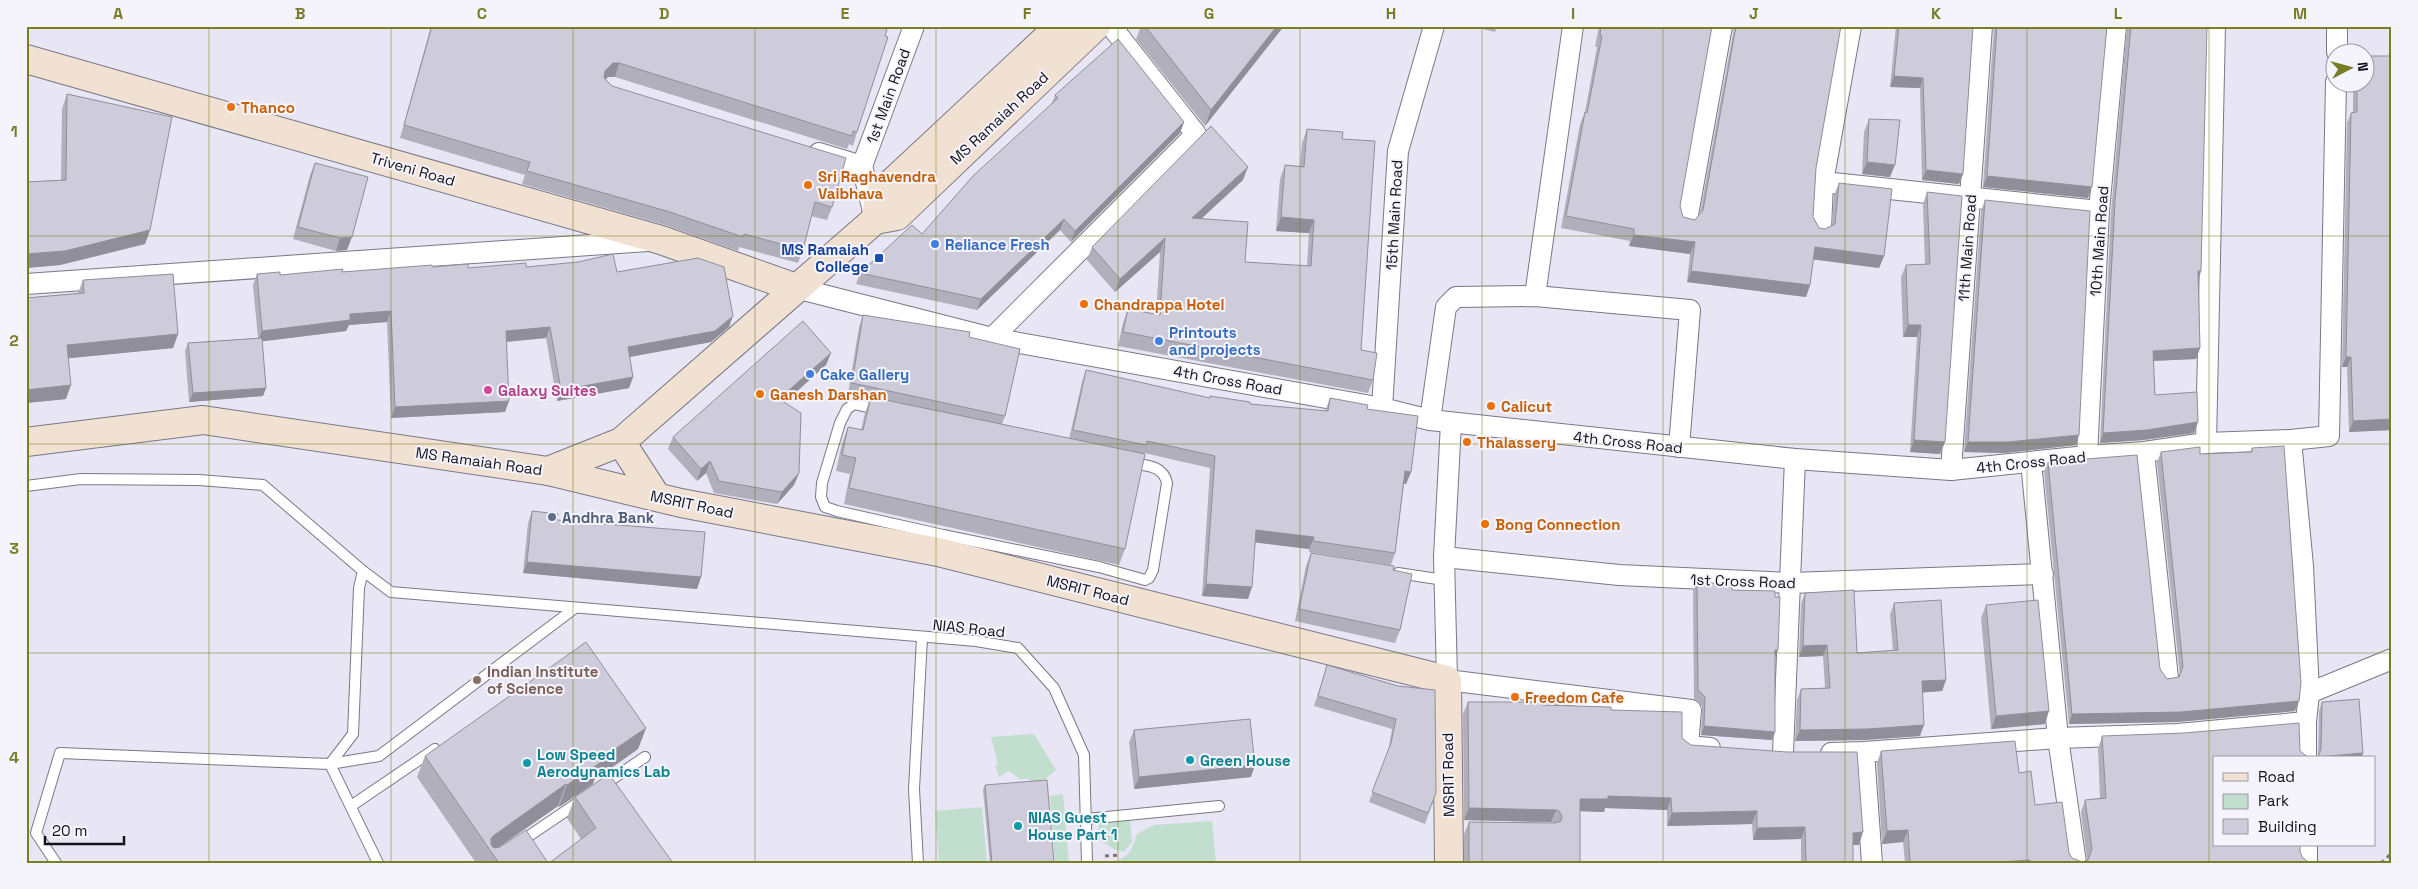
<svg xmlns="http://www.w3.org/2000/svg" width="2418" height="889" font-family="'Space Grotesk',sans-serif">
  <rect width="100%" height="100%" fill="#e8e6f4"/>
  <g fill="#c1dece">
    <polygon points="1034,734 1056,770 1041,783 1031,783 1030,779 1020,779 1009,771 999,777 995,766 998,764 991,737"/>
    <polygon points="1063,794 1069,863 1055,863 1050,796"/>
    <polygon points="982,807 987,863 939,863 935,811"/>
    <polygon points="1130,820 1132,842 1124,852 1114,849 1099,840 1098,824"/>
    <path d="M1212 821 1216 863H1112C1129 857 1132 851 1137 834L1154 825Z"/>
  </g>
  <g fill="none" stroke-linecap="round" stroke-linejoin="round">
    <g stroke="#7a7885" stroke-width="12">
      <g id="lane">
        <polyline points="880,410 854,404 847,409 840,423 822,483 821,497 825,507 837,511 943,535 939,551"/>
        <polyline points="26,486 81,479 199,480 263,485 363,571 391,592 976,641 1018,648 1054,688 1084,755 1087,863"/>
        <path d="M943 535 1099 567 1145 580 1149 578 1153 570 1167 483C1163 465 1147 466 1131 463"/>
        <polyline points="1398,573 1444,580"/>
        <polyline points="602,786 645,757"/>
        <polyline points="351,806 435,749"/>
        <polyline points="1086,819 1219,806"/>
        <polyline points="520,842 582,800"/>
        <polyline points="56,863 36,833 60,753 330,764 353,734 359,588 363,571"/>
        <polyline points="378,863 330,764 379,756 575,608"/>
        <polyline points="918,863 914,789 922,638"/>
      </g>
    </g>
    <g stroke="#7a7885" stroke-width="22">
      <g id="street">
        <polyline points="2337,52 2337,26"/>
        <polyline points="819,153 862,166"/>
        <polyline points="862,166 914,26"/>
        <polyline points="862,166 874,215"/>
        <polyline points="1823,182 2099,211"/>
        <polyline points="1687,220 1722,26"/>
        <polyline points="1821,229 1823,182 1851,26"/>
        <polyline points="26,284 648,241"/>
        <polyline points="796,288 992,338 1382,408 1430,420 1795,459 1951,470 2087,456 2144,452 2206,443 2291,440"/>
        <polyline points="1535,296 1573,26"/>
        <polyline points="992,338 1196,134 1111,26"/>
        <polyline points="1382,408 1398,151 1434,26"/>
        <polyline points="1430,420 1446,307 1456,297 1535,296 1690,310 1679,447"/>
        <polyline points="1451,423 1444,557 1447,680 1691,710 1688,746 1710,748"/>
        <polyline points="2206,443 2215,26"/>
        <polyline points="2144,452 2168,678"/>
        <polyline points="2087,456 2099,211 2116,26"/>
        <polyline points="2031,462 2058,738 2076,863"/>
        <polyline points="1951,470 1982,26"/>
        <polyline points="1444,557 1619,575 1791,583 2043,574"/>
        <polyline points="2309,693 2392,659"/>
        <polyline points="1864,752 1872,863"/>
        <polyline points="1783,753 1795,459"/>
        <polyline points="1831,753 1864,752 2058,738 2178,734 2306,722"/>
        <polyline points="2306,758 2306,722 2309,693 2303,566 2291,440 2329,436 2336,82"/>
        <polyline points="2307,845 2307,863"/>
      </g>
    </g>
    <g stroke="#7a7885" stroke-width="30">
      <g id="secondary">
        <polyline points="26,59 661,240 796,288"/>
        <polyline points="875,220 880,194 1060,26"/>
        <polyline points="26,442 203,420 548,471 681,503 938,552 1447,680 1449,863"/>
        <polyline points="621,442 656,496"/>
        <polyline points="548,471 621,442 875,220 897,216 1096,26"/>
      </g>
    </g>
    <g stroke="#797780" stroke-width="3" stroke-dasharray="4 4" stroke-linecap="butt">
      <polyline points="1105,856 1120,855"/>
      <polyline points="2381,863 2392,853"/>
    </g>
    <use href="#lane" stroke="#fff" stroke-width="10"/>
    <use href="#street" stroke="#fff" stroke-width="20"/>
    <use href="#secondary" stroke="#f1e1d2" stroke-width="28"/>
  </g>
  <g fill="#b1afbb">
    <polygon points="431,26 888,26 857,132 853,146 849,144 847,149 615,77 608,77 606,79 612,86 832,207 827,220 811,216 803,250 798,263 739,247 738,251 665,225 522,184 525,175 400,138"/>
    <polygon points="1141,26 1284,26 1205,126 1136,39"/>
    <polygon points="1471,26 1497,26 1495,32"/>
    <polygon points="1599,26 1712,26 1680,206 1683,217 1695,220 1700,213 1734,28 1733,26 1841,26 1816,168 1813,217 1819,228 1825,229 1832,226 1834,195 1839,183 1884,256 1879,268 1813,259 1810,285 1806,297 1687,282 1690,254 1629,246 1630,241 1561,228 1580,124 1585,112 1597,47 1595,47"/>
    <polygon points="1896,26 1973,26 1963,174 1959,184 1922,180 1920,88 1890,87"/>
    <polygon points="1994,26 2107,26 2088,198 1983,187"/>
    <polygon points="2127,26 2207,26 2199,279 2200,348 2196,359 2153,361 2155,395 2194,433 2143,440 2100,443 2111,212"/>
    <polygon points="2353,82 2366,82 2392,430 2349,432 2347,367 2342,367 2347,123 2351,113 2353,113"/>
    <polygon points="67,94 150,230 145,244 60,265 26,268 26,182 61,180 62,109"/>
    <polygon points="1055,95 1184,122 1180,133 1071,242 1060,230 977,310 856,284 860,273 922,234 1052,103"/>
    <polygon points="1869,119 1890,177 1862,174 1864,132"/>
    <polygon points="1307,129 1342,139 1361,350 1373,380 1368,393 1118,346 1123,323 1128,309 1156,315 1160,252 1115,292 1087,260 1092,247 1243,180 1201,219 1245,262 1307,266 1309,233 1276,231 1280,179 1285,165 1300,166 1302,143"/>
    <polygon points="315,163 347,250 336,251 293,239 310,175"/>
    <polygon points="1927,192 1945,442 1940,454 1910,452 1917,337 1903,337 1901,277 1906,265 1925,265 1923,204"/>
    <polygon points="1985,200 2076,445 2004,453 1964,452 1981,211"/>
    <polygon points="433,267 468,268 526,267 617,272 729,327 711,342 629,357 633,377 629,388 557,401 546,338 507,342 505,412 391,418 387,322 349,325 346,331 262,341 266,388 263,396 189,402 185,351 188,343 258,338 253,285 257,274 280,275"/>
    <polygon points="83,280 178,334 173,348 68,358 66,399 26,403 26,298 78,293"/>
    <polygon points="863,315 969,337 1005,416 1002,424 1069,439 1082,382 1086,370 1209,398 1250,404 1325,411 1330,398 1367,409 1411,472 1406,484 1404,484 1395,553 1391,565 1309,552 1309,549 1255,542 1248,599 1202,596 1210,468 1144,453 1125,549 1119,565 844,504 850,474 836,471 842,443 848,427 861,430 865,413 870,399 848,394 859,327"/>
    <polygon points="831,353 826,365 784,403 799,473 794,485 777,504 714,493 706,473 697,481 668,449 673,437"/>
    <polygon points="2252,448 2295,711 2177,722 2069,724 2044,472 2048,462 2160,669 2167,679 2179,677 2180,676 2157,462 2161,452 2200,454 2250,452"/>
    <polygon points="532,511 557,520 701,577 697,589 523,573 528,523"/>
    <polygon points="1311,553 1393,570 1400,630 1395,643 1295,621 1306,566"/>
    <polygon points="1697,583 1732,590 1775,658 1775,732 1772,740 1701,735 1702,706 1694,699 1693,591"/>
    <polygon points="1805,593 1857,653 1893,651 1890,615 1894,603 1946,680 1942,691 1923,692 1920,736 1864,740 1795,741 1797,700 1801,689 1825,688 1823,656 1799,657 1801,604"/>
    <polygon points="1986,605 2045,724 1991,729 1981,618"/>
    <polygon points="1327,665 1398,686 1436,793 1425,824 1369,802 1388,752 1392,729 1314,706"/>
    <polygon points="1468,702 1542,705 1611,710 1682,738 1691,745 1859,845 1853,845 1853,863 1801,863 1801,839 1753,840 1752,824 1667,826 1667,810 1605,808 1604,812 1580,811 1580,863 1464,863 1464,834 1469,822 1555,823 1551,822 1464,820 1463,714"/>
    <polygon points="2322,702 2363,753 2362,758 2318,758 2319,711"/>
    <polygon points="646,728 638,749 594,780 593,784 559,807 558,806 499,847 548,863 476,863 417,777 425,756"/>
    <polygon points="1134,730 1251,777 1134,789 1129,742"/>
    <polygon points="2102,736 2214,758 2300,851 2302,857 2307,863 1905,863 1903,842 1882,844 1877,763 1881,751 2019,773 2035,805 2069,853 2072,858 2082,862 2087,860 2081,812 2085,800 2100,798 2098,749"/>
    <polygon points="985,785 1054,863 990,863 983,790"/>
    <polygon points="575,797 673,863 581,839 567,818"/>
  </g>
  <g fill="#908f99">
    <polygon points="1277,26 1284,26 1205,126 1211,110"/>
    <polygon points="613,63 619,63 615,77 608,77 600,84 605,71"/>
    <polygon points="1894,76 1923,78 1920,88 1890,87"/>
    <polygon points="1184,122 1180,133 1071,242 1075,231"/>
    <polygon points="1867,162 1895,165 1890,177 1862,174"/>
    <polygon points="1248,167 1243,180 1187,232 1192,218"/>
    <polygon points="1926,170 1963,174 1959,184 1922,180"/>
    <polygon points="1987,176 2092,187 2088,198 1983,187"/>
    <polygon points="1281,217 1314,220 1309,233 1276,231"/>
    <polygon points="1064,219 1060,230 977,310 981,299"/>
    <polygon points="150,230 145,244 60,265 26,268 26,254"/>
    <polygon points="1634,235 1695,242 1690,254 1629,246"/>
    <polygon points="352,237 347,250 336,251 340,238"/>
    <polygon points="1165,238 1160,252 1115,292 1120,279"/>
    <polygon points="1815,247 1884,256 1879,268 1810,259"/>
    <polygon points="1691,271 1810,285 1806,297 1687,282"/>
    <polygon points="2198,271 2201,271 2198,282"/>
    <polygon points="391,311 387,322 349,325 346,331 258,342 262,331 350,314"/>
    <polygon points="733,316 729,327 711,342 624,358 628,347"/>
    <polygon points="1908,325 1921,325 1917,337 1903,337"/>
    <polygon points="550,327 546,338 502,342 506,331"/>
    <polygon points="178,334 173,348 62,359 67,345"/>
    <polygon points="2200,348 2196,359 2149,361 2153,351"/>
    <polygon points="831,353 826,365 774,412 779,399"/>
    <polygon points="2346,357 2351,357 2347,367 2342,367"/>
    <polygon points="633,377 629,388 557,401 561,390"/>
    <polygon points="71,385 66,399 26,403 26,390"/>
    <polygon points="266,388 263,396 189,402 193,393"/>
    <polygon points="509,401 505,412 391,418 395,407"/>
    <polygon points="2392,419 2392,430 2349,432 2353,421"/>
    <polygon points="2198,422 2194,433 2143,440 2100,443 2103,433"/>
    <polygon points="2079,435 2076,445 2004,453 1964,452 1968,442"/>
    <polygon points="1914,440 1945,442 1940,454 1910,452"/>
    <polygon points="710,461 706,473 697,481 701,469"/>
    <polygon points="1405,471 1411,472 1406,484 1401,483"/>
    <polygon points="799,473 794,485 777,504 782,492"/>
    <polygon points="1256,530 1314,537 1309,549 1251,542"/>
    <polygon points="527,562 701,577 697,589 523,573"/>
    <polygon points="1206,584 1252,587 1248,599 1202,596"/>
    <polygon points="1827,645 1823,656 1799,657 1803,646"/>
    <polygon points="1775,650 1778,650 1775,658"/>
    <polygon points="1946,680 1942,691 1918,693 1922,681"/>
    <polygon points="2299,701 2295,711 2177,722 2069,724 2072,714"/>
    <polygon points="2049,711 2045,724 1991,729 1996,716"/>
    <polygon points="1924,725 1920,736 1864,740 1795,741 1800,730"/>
    <polygon points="1704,726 1775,732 1772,740 1701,735"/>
    <polygon points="646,728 638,749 594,780 593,784 559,807 567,785 599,760"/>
    <polygon points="2363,753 2362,758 2318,758 2318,757"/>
    <polygon points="1255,765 1251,777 1134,789 1139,777"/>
    <polygon points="566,784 558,806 492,852 491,839 493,836"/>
    <polygon points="1608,796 1671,798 1667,810 1605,808 1604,812 1575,811 1580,799"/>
    <polygon points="1469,808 1556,810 1551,822 1464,820"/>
    <polygon points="1757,811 1752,824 1667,826 1672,813"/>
    <polygon points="1805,827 1801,839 1753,840 1757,828"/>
    <polygon points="1908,830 1903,842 1882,844 1887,831"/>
    <polygon points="1863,832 1859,845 1848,845 1853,833"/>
    <polygon points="2030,860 2028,863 1986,863"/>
  </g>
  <g fill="#ceccda" stroke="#908f99">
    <polygon points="432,26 888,26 885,36 888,37 857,132 853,131 852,136 619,63 613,63 605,71 604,78 612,86 846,158 832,207 815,202 803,250 744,234 743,237 670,212 527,171 530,162 404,125"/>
    <polygon points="1145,26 1277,26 1211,110"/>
    <polygon points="1601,26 1712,26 1680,206 1683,217 1695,220 1703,210 1736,26 1841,26 1816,168 1813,217 1819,228 1825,229 1835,224 1839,183 1892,189 1884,256 1815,247 1810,285 1691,271 1695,242 1634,235 1634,229 1566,216 1585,112 1587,113 1602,36 1600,35"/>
    <polygon points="1899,26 1973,26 1963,174 1926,170 1923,78 1894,76"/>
    <polygon points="1997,26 2107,26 2092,187 1987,176"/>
    <polygon points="2131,26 2207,26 2201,271 2198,271 2200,348 2153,351 2155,395 2197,392 2198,422 2147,430 2103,433 2115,201"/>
    <polygon points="1118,39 1184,122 1075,231 1064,219 981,299 860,273 912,225 922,234 973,176 1058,98 1055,95"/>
    <polygon points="2366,56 2392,56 2392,419 2353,421 2351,357 2346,357 2351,113 2357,112 2357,82 2366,82"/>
    <polygon points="67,94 172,117 150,230 65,251 26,254 26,182 66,180"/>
    <polygon points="1869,119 1900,120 1895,165 1867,162"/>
    <polygon points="1211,126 1248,167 1192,218 1248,222 1245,262 1311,266 1314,220 1281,217 1285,165 1304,167 1307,129 1343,132 1342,139 1375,141 1361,350 1377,353 1373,380 1123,332 1128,309 1160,315 1165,238 1120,279 1092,247"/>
    <polygon points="315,163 368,177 352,237 340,238 298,227"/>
    <polygon points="1927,192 1962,196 1945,442 1914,440 1921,325 1908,325 1906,265 1930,264"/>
    <polygon points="1985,200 2090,211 2079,435 2008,442 1968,442"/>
    <polygon points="613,254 617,272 698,258 724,267 733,316 715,331 628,347 633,377 561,390 550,327 506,331 509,401 395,407 391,311 350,314 350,320 262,331 257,274 280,272 280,275 343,269 342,272 432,265 433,267 468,264 468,268 526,263 526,267 578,262"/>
    <polygon points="173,274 178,334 67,345 71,385 26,390 26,298 84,293 83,280"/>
    <polygon points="863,315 970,332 969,337 1020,349 1005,416 852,383"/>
    <polygon points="803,321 831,353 779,399 801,413 799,473 782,492 719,481 710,461 701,469 673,437"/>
    <polygon points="262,338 266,388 193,393 188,343"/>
    <polygon points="1086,370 1210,398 1210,396 1250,402 1250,404 1328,411 1330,398 1368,405 1367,409 1418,416 1411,472 1405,471 1395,553 1313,541 1314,537 1256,530 1252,587 1206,584 1215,456 1147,441 1146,445 1073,430"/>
    <polygon points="871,397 1145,454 1125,549 849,488 856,458 842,455 848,427 863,430"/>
    <polygon points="2284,446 2301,683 2299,701 2181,712 2072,714 2048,462 2137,455 2160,669 2167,679 2179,677 2183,667 2161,452 2200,447 2200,454 2252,452 2252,448"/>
    <polygon points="532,511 558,514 557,520 705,532 701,577 527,562"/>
    <polygon points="1311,553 1394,566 1393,570 1412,574 1400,630 1299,609"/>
    <polygon points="1697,583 1732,583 1732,590 1775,591 1775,597 1780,597 1778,650 1775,650 1775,732 1704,726 1705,697 1698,690"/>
    <polygon points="1854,590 1857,653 1898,650 1894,603 1941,600 1946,680 1922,681 1924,725 1868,729 1800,730 1801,689 1830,688 1827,645 1803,646 1805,593"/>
    <polygon points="2038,600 2049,711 1996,716 1986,605"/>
    <polygon points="586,642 646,728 599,760 601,762 567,785 566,784 493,836 491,839 491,845 494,848 500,847 526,830 548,863 499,863 425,756"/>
    <polygon points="1327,665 1398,686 1435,690 1436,793 1428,813 1372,792 1391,743 1396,719 1318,696"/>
    <polygon points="2359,699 2363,753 2318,757 2321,749 2322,702"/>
    <polygon points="1468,702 1542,702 1542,705 1611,707 1611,710 1682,712 1682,738 1691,745 1787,752 1857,752 1863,832 1853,833 1853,863 1806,863 1805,827 1757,828 1757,811 1672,813 1671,798 1608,796 1608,799 1580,799 1580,863 1469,863 1469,822 1555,823 1561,821 1562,816 1559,811 1556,810 1469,808"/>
    <polygon points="1250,719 1255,765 1139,777 1134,730"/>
    <polygon points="2299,723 2300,751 2309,758 2214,758 2214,845 2300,845 2300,851 2302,857 2307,861 2307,863 2030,863 2030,860 1986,863 1910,863 1908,830 1887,831 1881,751 2015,741 2019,773 2031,771 2035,805 2062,802 2069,853 2072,858 2082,862 2088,860 2092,849 2085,800 2106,798 2102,736 2184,733"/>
    <polygon points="609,774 673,863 549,863 596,828 575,797"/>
    <polygon points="1047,780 1054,863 992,863 985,785"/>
  </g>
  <path fill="none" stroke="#787d26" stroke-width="1" stroke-opacity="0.55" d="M209 26V863M391 26V863M573 26V863M755 26V863M936 26V863M1118 26V863M1300 26V863M1482 26V863M1663 26V863M1845 26V863M2027 26V863M2209 26V863M26 236H2392M26 444H2392M26 653H2392"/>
  <g fill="#e8710a" stroke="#f5f4fd" stroke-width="2">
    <circle cx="231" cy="107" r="5"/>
    <circle cx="808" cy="185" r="5"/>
    <circle cx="1084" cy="304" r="5"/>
    <circle cx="760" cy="394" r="5"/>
    <circle cx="1491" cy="406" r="5"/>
    <circle cx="1467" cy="442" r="5"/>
    <circle cx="1485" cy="524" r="5"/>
    <circle cx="1515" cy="697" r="5"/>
  </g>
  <g fill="#3f7fe0" stroke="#f5f4fd" stroke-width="2">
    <circle cx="935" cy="244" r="5"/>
    <circle cx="1159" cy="341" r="5"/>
    <circle cx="810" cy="374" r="5"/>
  </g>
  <rect fill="#1a4fb4" stroke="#f5f4fd" stroke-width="2" x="874" y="253" width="10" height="10" rx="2.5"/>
  <circle fill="#d1479c" stroke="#f5f4fd" stroke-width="2" cx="488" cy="390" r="5"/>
  <circle fill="#5c6f8a" stroke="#f5f4fd" stroke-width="2" cx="552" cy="517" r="5"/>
  <circle fill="#8d6e63" stroke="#f5f4fd" stroke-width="2" cx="477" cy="680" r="5"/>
  <g fill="#0f9aa8" stroke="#f5f4fd" stroke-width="2">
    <circle cx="1190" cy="760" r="5"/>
    <circle cx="527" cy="763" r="5"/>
    <circle cx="1018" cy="826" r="5"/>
  </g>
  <g text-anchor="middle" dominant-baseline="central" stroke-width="4" stroke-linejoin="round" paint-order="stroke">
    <g font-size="15" fill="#131217" stroke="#f5f4fd">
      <text transform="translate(888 96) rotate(-70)">1st Main Road</text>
      <text transform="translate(999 118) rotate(-43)">MS Ramaiah Road</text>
      <text transform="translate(413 169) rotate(16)">Triveni Road</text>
      <text transform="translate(1394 215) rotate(-87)">15th Main Road</text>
      <text transform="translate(2099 241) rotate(-86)">10th Main Road</text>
      <text transform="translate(1967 248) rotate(-86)">11th Main Road</text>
      <text transform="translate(1228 380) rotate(10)">4th Cross Road</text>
      <text transform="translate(1628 442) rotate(6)">4th Cross Road</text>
      <text transform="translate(479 461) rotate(8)">MS Ramaiah Road</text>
      <text transform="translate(2031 462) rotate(-6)">4th Cross Road</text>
      <text transform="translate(692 504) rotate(12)">MSRIT Road</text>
      <text transform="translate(1743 581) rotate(2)">1st Cross Road</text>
      <text transform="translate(1088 590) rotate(14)">MSRIT Road</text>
      <text transform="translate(969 628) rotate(6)">NIAS Road</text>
      <text transform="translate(1448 775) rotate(-91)">MSRIT Road</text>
    </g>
    <g font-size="15" font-weight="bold" fill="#c56008" stroke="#f5f4fd" text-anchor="start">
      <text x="241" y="107">Thanco</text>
      <text x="818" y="176">Sri Raghavendra<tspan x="818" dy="17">Vaibhava</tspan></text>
      <text x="1094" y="304">Chandrappa Hotel</text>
      <text x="770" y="394">Ganesh Darshan</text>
      <text x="1501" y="406">Calicut</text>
      <text x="1477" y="442">Thalassery</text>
      <text x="1495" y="524">Bong Connection</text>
      <text x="1525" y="697">Freedom Cafe</text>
    </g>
    <g font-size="15" font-weight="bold" fill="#366cbe" stroke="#f5f4fd" text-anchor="start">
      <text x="945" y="244">Reliance Fresh</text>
      <text x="1169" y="332">Printouts<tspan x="1169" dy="17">and projects</tspan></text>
      <text x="820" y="374">Cake Gallery</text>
    </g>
    <g font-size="15" font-weight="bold" fill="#164399" stroke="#f5f4fd" text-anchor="end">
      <text x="869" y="249">MS Ramaiah<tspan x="869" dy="17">College</tspan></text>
    </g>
    <g font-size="15" font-weight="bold" fill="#b23c85" stroke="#f5f4fd" text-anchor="start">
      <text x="498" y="390">Galaxy Suites</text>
    </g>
    <g font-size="15" font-weight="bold" fill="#4e5e75" stroke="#f5f4fd" text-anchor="start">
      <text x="562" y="517">Andhra Bank</text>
    </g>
    <g font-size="15" font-weight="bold" fill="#785e54" stroke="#f5f4fd" text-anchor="start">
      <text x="487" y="671">Indian Institute<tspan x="487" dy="17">of Science</tspan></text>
    </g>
    <g font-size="15" font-weight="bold" fill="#0d838f" stroke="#f5f4fd" text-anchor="start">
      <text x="537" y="754">Low Speed<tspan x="537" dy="17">Aerodynamics Lab</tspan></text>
      <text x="1200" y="760">Green House</text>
      <text x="1028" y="817">NIAS Guest<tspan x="1028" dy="17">House Part 1</tspan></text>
    </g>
  </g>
  <rect width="2418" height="889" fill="none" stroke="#f5f4fd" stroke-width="55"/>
  <rect x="2213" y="756" width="162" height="90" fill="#f5f4fd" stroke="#9b9aa1"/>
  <rect x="2223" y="773" width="25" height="8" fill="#f1e1d2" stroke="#9b9aa1"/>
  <text x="2258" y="782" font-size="15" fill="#131217">Road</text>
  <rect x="2223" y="794" width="25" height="15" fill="#c1dece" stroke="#9b9aa1"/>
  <text x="2258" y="806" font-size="15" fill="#131217">Park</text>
  <rect x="2223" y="819" width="25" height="15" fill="#ceccda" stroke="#9b9aa1"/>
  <text x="2258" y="832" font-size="15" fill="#131217">Building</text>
  <g transform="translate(2350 68) rotate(84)"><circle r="24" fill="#f5f4fd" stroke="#9b9aa1"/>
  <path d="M0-4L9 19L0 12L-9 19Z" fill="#787d26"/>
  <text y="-8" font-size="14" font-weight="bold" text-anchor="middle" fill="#131217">N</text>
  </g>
  <path d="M45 836v8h79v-8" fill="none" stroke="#131217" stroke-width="2.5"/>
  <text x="52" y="836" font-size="15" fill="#131217" stroke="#f5f4fd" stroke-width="4" paint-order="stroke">20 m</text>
  <rect x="28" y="28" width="2362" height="834" fill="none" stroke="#787d26" stroke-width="2"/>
  <g font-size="16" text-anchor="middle" font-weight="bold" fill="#787d26">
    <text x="118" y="19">A</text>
    <text x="300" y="19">B</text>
    <text x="482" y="19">C</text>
    <text x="664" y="19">D</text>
    <text x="845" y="19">E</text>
    <text x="1027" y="19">F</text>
    <text x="1209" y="19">G</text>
    <text x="1391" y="19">H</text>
    <text x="1573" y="19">I</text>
    <text x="1754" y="19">J</text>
    <text x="1936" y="19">K</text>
    <text x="2118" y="19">L</text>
    <text x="2300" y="19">M</text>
    <text x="14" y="137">1</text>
    <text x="14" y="346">2</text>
    <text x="14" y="554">3</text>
    <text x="14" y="763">4</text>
  </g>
</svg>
